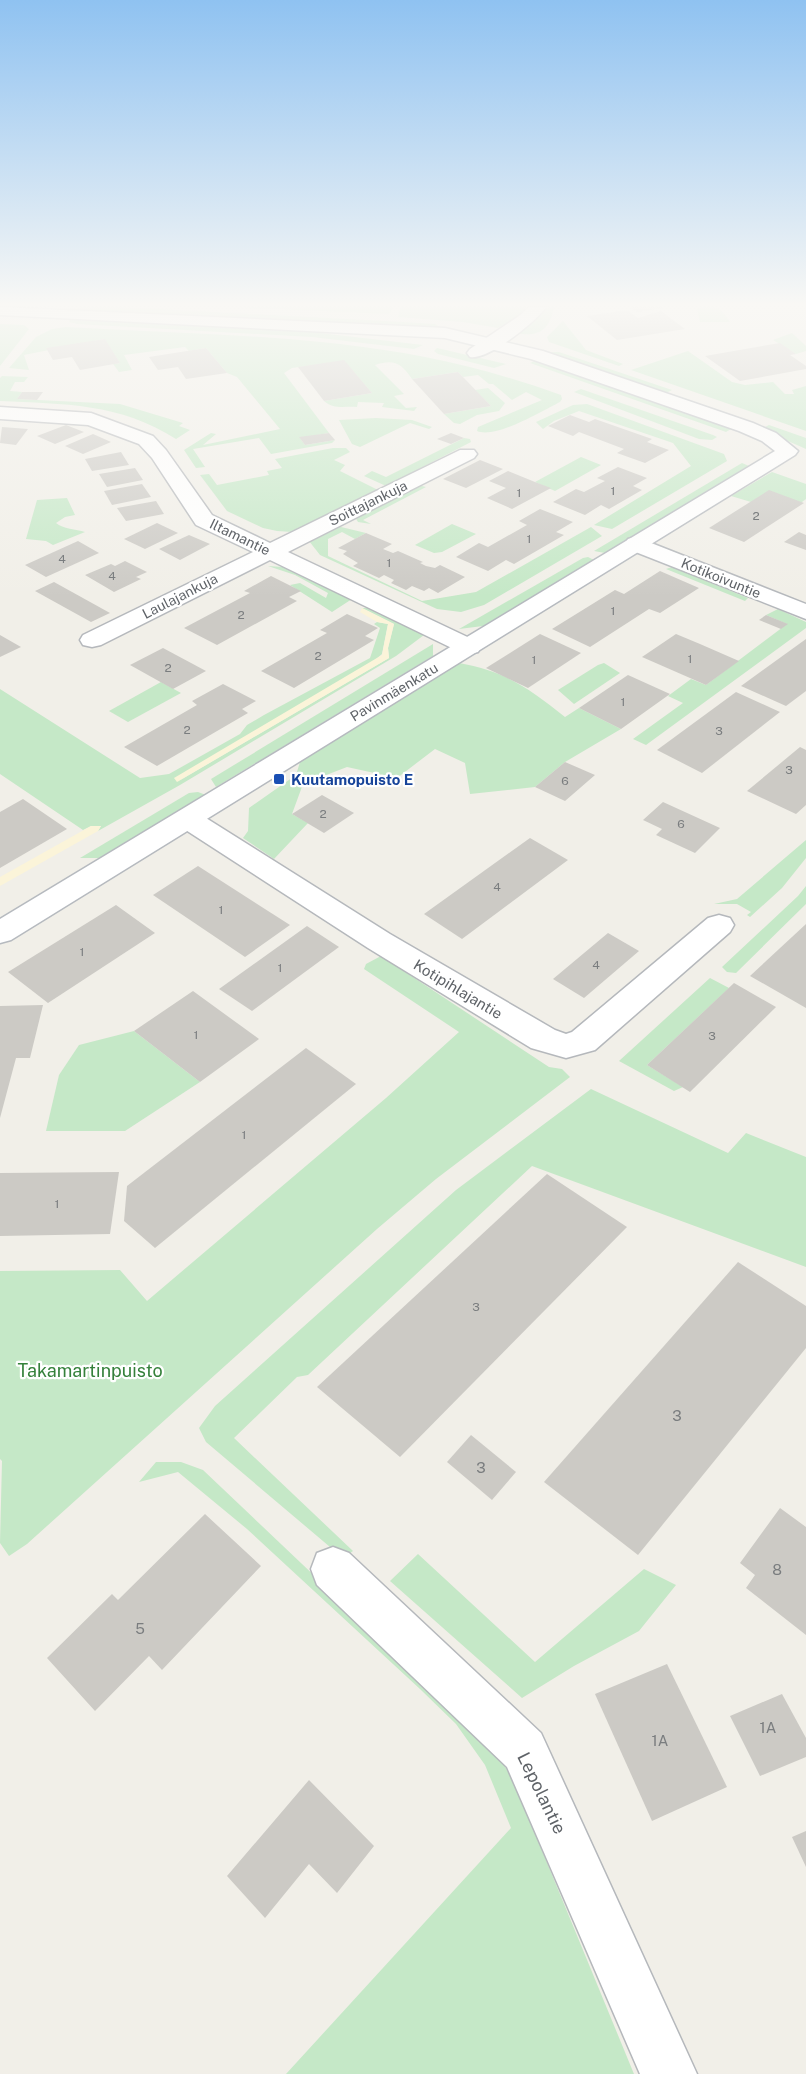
<svg xmlns="http://www.w3.org/2000/svg" width="806" height="2074" font-family="'Public Sans',sans-serif">
  <rect width="100%" height="100%" fill="#f1efe8"/>
  <g fill="#c5e8c7">
    <polygon points="80,307 121,307 403,322 435,324 441,328 76,310"/>
    <polygon points="229,307 393,307 389,314"/>
    <polygon points="401,307 528,307 521,314 498,328 463,322 398,317"/>
    <path d="M548 307H554C550 329 539 338 516 333L536 320Z"/>
    <path d="M703 307C718 306 722 310 730 322H700L697 309Z"/>
    <polygon points="71,318 303,331 423,345 414,349 312,337 77,324 69,322"/>
    <polygon points="563,321 586,350 623,364 619,366 549,342 547,337"/>
    <polygon points="0,324 24,325 29,329 0,366"/>
    <path d="M66 327C185 334 307 334 425 357 471 366 516 379 561 395L562 399 560 402C542 411 496 439 477 431L478 427 542 400 526 392 512 400 493 384H489L478 375 463 377 458 372 412 379C401 363 394 359 375 365L404 394 394 396 406 408 417 407 414 411 382 407 384 403 358 402 357 407C344 406 335 410 324 401L372 393 344 361 292 368 284 373 329 433 300 438 305 445 335 440 332 443 271 454 259 438 193 449 205 467 196 468 184 450 211 433 216 434 203 445 280 429 237 377 227 373 206 348 189 351 185 347 124 355 132 370 119 372 113 364 120 363 104 339 24 355 29 370 9 368 36 337 52 329Z"/>
    <polygon points="792,333 806,346 806,351 796,354 773,340"/>
    <polygon points="437,348 506,364 494,368 438,354 434,351"/>
    <polygon points="688,351 732,382 745,385 773,382 785,394 794,394 792,390 806,386 806,431 631,370"/>
    <polygon points="553,352 559,352 672,390 662,395 548,355"/>
    <polygon points="539,359 734,427 726,432 530,363"/>
    <path d="M2 376 28 377 24 382H15L10 391 22 392 17 399 120 404 183 423 179 426 190 430 176 439C120 403 64 404 0 401V378Z"/>
    <polygon points="488,388 505,403 499,411 477,415 460,424 454,423 444,414 491,406 475,390"/>
    <polygon points="581,389 713,435 717,437 712,440 699,439 574,392"/>
    <polygon points="587,404 724,454 727,461 612,529 594,525 691,466 673,443 579,411 554,421 543,429 536,422 573,405"/>
    <polygon points="376,418 412,420 432,427 429,429 410,423 360,447 352,444 339,420"/>
    <polygon points="769,425 806,438 806,449 761,429"/>
    <polygon points="464,438 470,439 471,442 386,486 364,476 372,471 386,477"/>
    <polygon points="333,448 346,448 350,452 334,460 345,465 340,471 378,490 292,532 277,531 263,528 227,511 200,475 209,474 217,485 269,475 267,471 282,468 275,459"/>
    <polygon points="581,457 601,465 555,491 535,482"/>
    <polygon points="742,463 749,466 605,553 594,551"/>
    <polygon points="772,472 806,484 806,499 802,502 751,502 731,496"/>
    <polygon points="418,485 426,487 363,520 371,524 358,522 355,517"/>
    <path d="M67 498 75 515 65 517 56 523C63 529 76 529 85 532L53 545 46 541 26 539 37 500Z"/>
    <polygon points="452,524 476,534 442,552 434,553 415,545"/>
    <polygon points="337,526 366,533 355,539 342,532 328,539 328,556 422,601 476,592 591,527 602,536 484,605 461,612 437,609 320,555 309,541"/>
    <polygon points="588,557 594,560 483,626 459,629 583,558"/>
    <polygon points="268,566 283,567 352,599 332,612 290,585 300,583 326,598 328,593 295,575"/>
    <polygon points="672,567 748,598 745,601 666,569"/>
    <polygon points="362,608 370,608 424,635 396,656 180,785 98,831 101,826 91,826 83,830 0,774 0,689 140,778 169,774 240,734 247,725 264,715 370,658 380,628 374,624 377,622 388,624 382,654 375,660 243,738 177,782 389,658 388,648 394,624"/>
    <polygon points="778,609 806,622 806,628 646,745 633,739 683,703 668,696 691,679 706,685 787,624 766,615"/>
    <polygon points="433,644 433,656 216,787 211,779"/>
    <path d="M459 663C505 671 529 688 565 717L579 708 621 729 565 762 535 787 470 794 465 763 435 749 397 778 347 767 303 784 292 814 308 823 274 859 243 838 248 831 249 808 296 775 300 762Z"/>
    <polygon points="604,663 620,673 574,704 558,690 598,665"/>
    <polygon points="161,682 181,693 128,722 109,711"/>
    <polygon points="198,792 206,795 99,858 80,858 189,793"/>
    <polygon points="806,840 806,858 782,888 750,917 747,915 751,912 737,904 714,904 737,899"/>
    <polygon points="806,886 806,904 736,973 727,972 722,967 798,896"/>
    <polygon points="381,956 549,1067 562,1069 570,1077 436,1179 377,1229 27,1544 9,1556 0,1543 2,1461 0,1459 0,1271 120,1270 147,1301 386,1098 459,1032 364,969 366,964"/>
    <polygon points="710,978 729,988 647,1065 683,1087 674,1091 619,1061"/>
    <polygon points="134,1031 200,1082 125,1131 46,1131 59,1075 79,1045"/>
    <polygon points="591,1089 728,1153 746,1133 806,1157 806,1267 532,1166 308,1375 297,1377 234,1438 353,1551 343,1558 206,1442 199,1428 215,1406 456,1190"/>
    <polygon points="156,1462 181,1462 203,1470 479,1732 497,1753 513,1780 634,2074 286,2074 511,1828 485,1765 456,1724 420,1689 247,1529 178,1472 139,1482"/>
    <polygon points="418,1554 535,1662 644,1569 676,1585 639,1631 574,1666 522,1698 390,1581"/>
  </g>
  <g fill="#fbf4d9">
    <polygon points="362,608 394,624 388,648 389,658 177,782 174,778 382,655 388,624 377,622 360,612"/>
    <polygon points="91,826 101,826 98,831 0,886 0,877"/>
  </g>
  <g fill="#cccac5">
    <polygon points="630,307 663,307 663,308 637,312"/>
    <polygon points="627,310 638,318 661,311 685,329 617,340 587,316"/>
    <polygon points="105,339 120,363 80,370 72,357 53,360 46,348"/>
    <polygon points="780,343 796,354 790,355 806,366 806,369 740,381 705,356"/>
    <polygon points="206,348 227,373 186,379 178,367 158,370 149,357"/>
    <polygon points="344,360 372,393 324,401 298,367"/>
    <polygon points="458,372 463,377 491,406 444,414 412,379"/>
    <polygon points="22,392 43,392 37,400 17,399"/>
    <polygon points="570,415 589,422 595,419 652,439 647,442 669,450 645,463 617,453 624,449 579,432 573,436 548,426"/>
    <polygon points="66,425 84,432 55,444 37,436"/>
    <polygon points="2,427 28,429 16,445 0,443"/>
    <polygon points="329,433 335,440 305,445 299,437"/>
    <polygon points="451,433 464,438 451,444 437,439"/>
    <polygon points="93,434 111,442 83,454 65,446"/>
    <polygon points="121,452 129,465 92,471 85,459"/>
    <polygon points="480,460 503,469 466,488 443,479"/>
    <polygon points="618,467 647,478 633,486 642,490 609,509 601,505 585,515 553,502 576,489 584,492 605,481 597,478"/>
    <polygon points="135,468 143,480 107,487 99,474"/>
    <polygon points="508,471 535,482 551,488 512,509 487,498 506,488 489,481"/>
    <polygon points="142,484 151,497 112,505 104,491"/>
    <polygon points="769,490 804,503 744,542 709,528"/>
    <polygon points="156,501 164,514 126,521 117,508"/>
    <polygon points="540,509 573,522 556,532 564,535 514,564 506,560 488,571 456,557 479,543 488,547 527,525 519,521"/>
    <polygon points="157,523 178,533 145,549 124,539"/>
    <polygon points="799,532 806,535 806,550 784,542"/>
    <polygon points="366,533 392,544 383,549 393,553 398,551 423,562 420,563 426,566 435,568 440,565 465,577 438,593 429,588 424,591 412,586 406,590 391,583 394,580 384,575 379,578 353,566 358,563 343,554 347,551 338,548"/>
    <polygon points="189,535 210,544 180,560 159,549"/>
    <polygon points="78,541 99,553 46,577 25,565"/>
    <polygon points="125,561 147,572 136,577 141,579 114,592 85,575 111,564 115,566"/>
    <polygon points="660,571 699,588 660,613 649,609 590,647 552,629 615,590 624,594"/>
    <polygon points="271,576 301,591 289,597 297,601 217,645 184,628 250,593 244,591"/>
    <polygon points="54,582 110,613 91,622 35,591"/>
    <polygon points="347,614 378,628 365,636 374,640 294,688 261,671 327,633 320,630"/>
    <polygon points="766,615 788,624 781,629 759,620"/>
    <polygon points="540,634 581,653 528,688 486,668"/>
    <polygon points="676,634 700,644 739,661 706,685 642,657"/>
    <polygon points="0,635 21,647 0,657"/>
    <polygon points="806,639 806,691 786,706 741,686"/>
    <polygon points="163,648 206,671 173,689 130,665"/>
    <polygon points="628,675 670,694 621,729 579,708"/>
    <polygon points="223,684 256,701 242,709 248,713 157,766 124,747 197,705 192,701"/>
    <polygon points="736,692 780,712 702,773 657,750"/>
    <polygon points="800,747 806,750 806,805 796,814 747,791"/>
    <polygon points="565,762 595,775 565,801 535,787"/>
    <polygon points="322,795 354,813 324,833 292,814"/>
    <polygon points="23,799 67,829 0,868 0,812"/>
    <polygon points="663,802 720,828 695,853 656,835 662,829 643,820"/>
    <polygon points="530,838 568,860 462,939 424,914"/>
    <polygon points="198,866 290,925 245,957 153,895"/>
    <polygon points="116,905 155,933 48,1003 8,972"/>
    <polygon points="806,924 806,1008 750,976"/>
    <polygon points="307,926 339,947 252,1011 219,989"/>
    <polygon points="608,933 639,951 584,998 553,979"/>
    <polygon points="734,983 776,1007 690,1092 647,1065"/>
    <polygon points="193,991 259,1039 200,1082 134,1031"/>
    <polygon points="43,1005 30,1058 16,1058 0,1118 0,1006"/>
    <polygon points="306,1048 356,1084 155,1248 124,1221 127,1186"/>
    <polygon points="119,1172 110,1234 0,1236 0,1173"/>
    <polygon points="547,1174 627,1227 400,1457 317,1387"/>
    <polygon points="738,1262 806,1306 806,1348 638,1555 544,1482"/>
    <polygon points="471,1435 516,1472 492,1500 447,1462"/>
    <polygon points="780,1508 806,1527 806,1635 746,1588 755,1575 740,1563"/>
    <polygon points="205,1514 261,1566 162,1670 149,1656 95,1711 47,1658 112,1594 118,1600"/>
    <polygon points="667,1664 727,1787 652,1821 595,1694"/>
    <polygon points="782,1694 806,1738 806,1757 760,1776 730,1716"/>
    <polygon points="309,1780 374,1846 337,1893 309,1864 265,1918 227,1876"/>
    <polygon points="806,1831 806,1867 792,1837"/>
  </g>
  <g fill="none" stroke-linecap="round" stroke-linejoin="round">
    <g stroke="#b5b8bc" stroke-width="3">
      <g id="street">
        <path d="M529 307H546C536 322 487 361 470 357L467 353 470 349 519 316Z"/>
        <polygon points="0,407 91,413 153,436 166,450 212,515 270,543 460,450 474,450 477,454 474,458 288,552 478,642 481,647 478,652 469,654 460,652 270,560 101,645 92,647 83,645 80,640 83,635 253,552 196,525 152,458 139,444 88,425 0,419"/>
        <polygon points="636,537 806,604 806,619 628,549 625,544 628,539"/>
        <polygon points="188,810 198,813 390,934 555,1030 566,1034 572,1032 708,918 719,915 730,918 734,925 730,932 595,1050 566,1058 531,1048 368,948 178,825 174,819 178,813"/>
        <polygon points="333,1547 349,1553 541,1733 697,2074 640,2074 507,1767 317,1585 311,1569 317,1553"/>
      </g>
    </g>
    <g stroke="#b6babf" stroke-width="3">
      <polygon id="secondary" points="0,307 445,328 543,351 753,423 776,433 798,451 795,455 11,940 0,943 0,919 775,451 762,441 739,431 531,359 445,338 0,315"/>
    </g>
    <use href="#street" fill="#fff" fill-rule="evenodd"/>
    <use href="#secondary" fill="#fff" fill-rule="evenodd"/>
  </g>
  <linearGradient id="sky" x2="0" y2="1"><stop stop-color="#8fc2f1"/><stop offset="0.51" stop-color="#f9f8f5"/><stop offset="1" stop-color="#f9f8f5" stop-opacity="0"/></linearGradient>
  <rect width="806" height="597" fill="url(#sky)"/>
  <rect fill="#1a4fb4" stroke="#fff" stroke-width="2" x="273" y="773" width="12" height="12" rx="3"/>
  <g text-anchor="middle" dominant-baseline="central" stroke-width="4.5" stroke-linejoin="round" paint-order="stroke">
    <g font-size="12" fill="#7a7d7f">
      <text x="613" y="491">1</text>
      <text x="519" y="493">1</text>
      <text x="756" y="516">2</text>
      <text x="529" y="539">1</text>
      <text x="62" y="559">4</text>
      <text x="389" y="563">1</text>
      <text x="112" y="576">4</text>
      <text x="613" y="611">1</text>
      <text x="241" y="615">2</text>
      <text x="318" y="656">2</text>
      <text x="690" y="659">1</text>
      <text x="534" y="660">1</text>
      <text x="168" y="668">2</text>
      <text x="623" y="702">1</text>
      <text x="187" y="730">2</text>
      <text x="719" y="731">3</text>
      <text x="789" y="770">3</text>
      <text x="565" y="781">6</text>
      <text x="323" y="814">2</text>
      <text x="681" y="824">6</text>
      <text x="497" y="887">4</text>
      <text x="221" y="910">1</text>
      <text x="82" y="952">1</text>
      <text x="596" y="965">4</text>
      <text x="280" y="968">1</text>
      <text x="196" y="1035">1</text>
      <text x="712" y="1036">3</text>
      <text x="244" y="1135">1</text>
      <text x="57" y="1204">1</text>
      <text x="476" y="1307">3</text>
    </g>
    <g font-size="14" fill="#5f6368" stroke="#fff">
      <text transform="translate(368 503) rotate(-26)">Soittajankuja</text>
      <text transform="translate(240 537) rotate(26)">Iltamantie</text>
      <text transform="translate(721 578) rotate(22)">Kotikoivuntie</text>
      <text transform="translate(180 596) rotate(-27)">Laulajankuja</text>
      <text transform="translate(394 692) rotate(-31)">Pavinmäenkatu</text>
    </g>
    <g font-size="15" font-weight="bold" fill="#164399" stroke="#fff" text-anchor="start">
      <text x="291" y="779">Kuutamopuisto E</text>
    </g>
    <g font-size="15" fill="#5f6368" stroke="#fff">
      <text transform="translate(458 989) rotate(31)">Kotipihlajantie</text>
    </g>
    <g font-size="15" fill="#7a7d7f">
      <text x="677" y="1415">3</text>
      <text x="481" y="1467">3</text>
      <text x="777" y="1569">8</text>
      <text x="140" y="1628">5</text>
      <text x="768" y="1727">1A</text>
      <text x="660" y="1740">1A</text>
    </g>
    <g font-size="18" fill="#35813b" stroke="#fff">
      <text x="90" y="1370">Takamartinpuisto</text>
    </g>
    <g font-size="18" fill="#5f6368" stroke="#fff">
      <text transform="translate(542 1793) rotate(64)">Lepolantie</text>
    </g>
  </g>
</svg>
